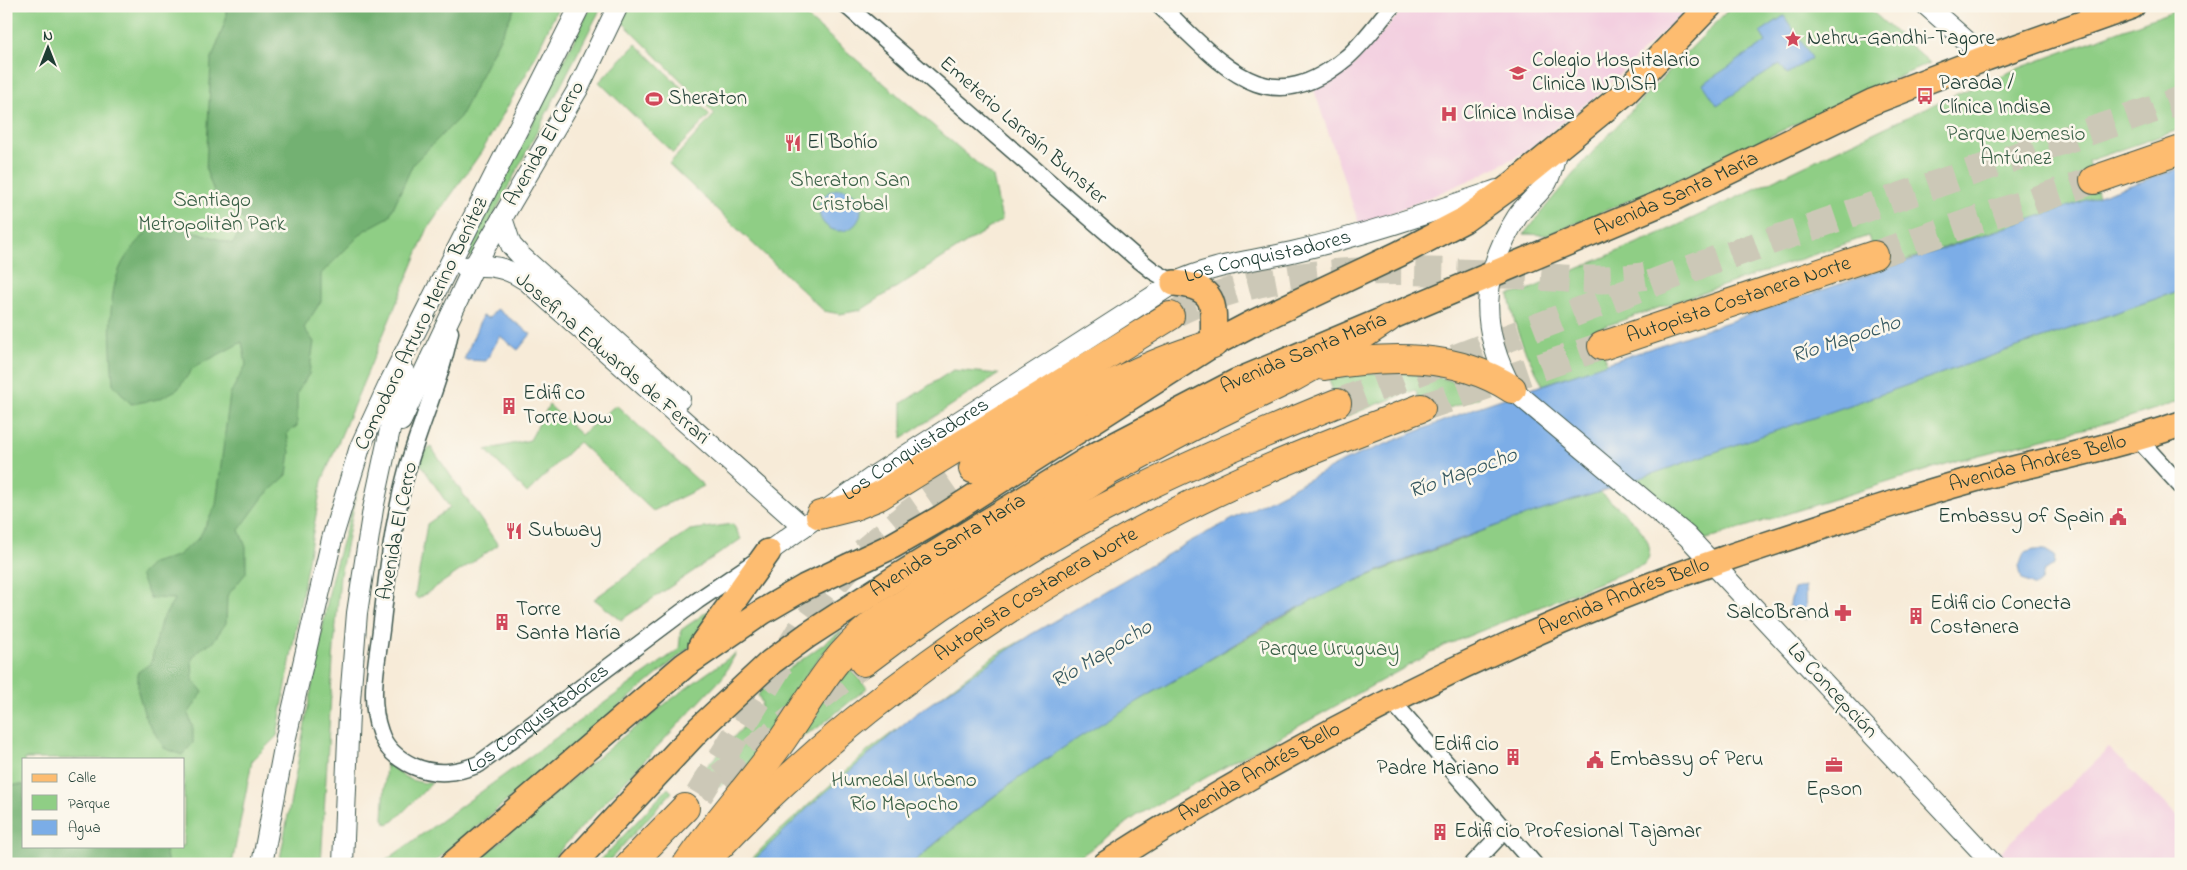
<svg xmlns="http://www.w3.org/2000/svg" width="2187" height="870" font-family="'Indie Flower',sans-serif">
  <rect width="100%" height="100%" fill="#fbf7ec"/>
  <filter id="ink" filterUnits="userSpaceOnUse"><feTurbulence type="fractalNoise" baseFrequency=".02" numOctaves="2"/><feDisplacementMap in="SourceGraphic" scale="10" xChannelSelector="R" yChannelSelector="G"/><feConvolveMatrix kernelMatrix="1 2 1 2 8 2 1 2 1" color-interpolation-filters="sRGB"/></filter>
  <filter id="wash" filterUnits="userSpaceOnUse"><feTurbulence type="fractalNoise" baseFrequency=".0096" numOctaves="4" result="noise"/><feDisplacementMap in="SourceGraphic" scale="20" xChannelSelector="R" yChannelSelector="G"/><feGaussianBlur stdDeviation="1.12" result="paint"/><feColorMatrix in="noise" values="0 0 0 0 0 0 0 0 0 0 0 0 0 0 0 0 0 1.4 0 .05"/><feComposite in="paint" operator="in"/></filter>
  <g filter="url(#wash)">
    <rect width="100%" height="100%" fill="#f7ebd8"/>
    <g fill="#f3cfe0">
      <polygon points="1406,6 1690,6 1603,90 1527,151 1477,177 1360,227 1314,90 1354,65"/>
      <polygon points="2109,748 2181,820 2181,864 1988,864"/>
    </g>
    <g fill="#8fce85" stroke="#57865c" fill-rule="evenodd">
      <path d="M6 6H559L529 69 482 151 428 228 322 481 277 736 252 761 232 864H6ZM24 759H184V846H24Z"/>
      <polygon points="591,6 602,6 472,257 466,255"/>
      <polygon points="627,6 794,6 993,177 1002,220 861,310 840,314 824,311 669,164 715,114 624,24 621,20"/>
      <path d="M1732 6H1866L1930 63 1814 115 1696 172 1548 235 1524 234C1587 152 1661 80 1732 6Z"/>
      <path d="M2181 8V129L2088 161 2098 197 1879 269 1868 236 1597 329 1607 364 1543 385C1524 350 1516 335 1509 295L1528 290 1670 229 1945 99 2022 67Z"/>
      <polygon points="636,44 710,115 673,153 599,82"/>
      <polygon points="2181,290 2181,401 2123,419 1959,460 1703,540 1685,529 1636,479"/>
      <polygon points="953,370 999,374 902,438 902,403"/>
      <path d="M1369 373C1409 373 1448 371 1480 397L1427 416 1415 390 1341 418 1329 379Z"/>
      <polygon points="549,405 581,435 616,405 704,486 653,511 579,442 527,493 486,450 530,440"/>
      <polygon points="431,447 498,545 418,599 415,596 427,524 450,508 420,463 421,454"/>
      <path d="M1592 484 1353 582 1516 518 1600 492C1617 508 1664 538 1645 564L1444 646 1138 815 1070 864H912L964 819 1044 759 1090 729 1299 608 1264 624 1024 768 906 864H747L773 837 868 751 994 656 1241 516Z"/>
      <polygon points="358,487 340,576 333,660 321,864 279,864 332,577"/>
      <polygon points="733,524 741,539 621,620 594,599 690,530"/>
      <polygon points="708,611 710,614 691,646 432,864 381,864 679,649 681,630"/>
      <polygon points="844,629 814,664 747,770 718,787 706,785 694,771 700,765 706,767 759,710 762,703 758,695 764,687"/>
      <path d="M736 653 723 677 547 864H475C558 789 643 716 736 653Z"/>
      <polygon points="846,663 867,688 816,729 795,739"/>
      <path d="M386 760C400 776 411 783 432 783L394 821 387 824 383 819Z"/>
      <polygon points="668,788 672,792 606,864 597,864"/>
    </g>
    <g fill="#73b172" stroke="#497753">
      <path d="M226 6H516L460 117 413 164 389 217 365 230 321 274V301L304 328 314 342 309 374 297 393V426L287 433 290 452 287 475 264 496 239 530 246 547V573L227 596 226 623 212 643 200 649 192 659 193 680 203 692 188 714 193 728V743L182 755 164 748 146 719 138 692V672L151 663 161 621 175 599 150 598 140 575 152 563 177 556 199 538 216 505 230 394 246 365 242 342 193 368 178 389 159 399 131 404 113 384C111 350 106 301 120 268 126 253 142 238 153 225L169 223 233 244 245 221 215 194 206 170 211 61 226 19Z"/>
      <polygon points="6,785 24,785 24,846 158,846 165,850 168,864 6,864"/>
    </g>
    <g fill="#7bade7" stroke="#4d758e">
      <polygon points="1784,16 1812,58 1787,74 1780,64 1717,105 1703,84 1766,42 1760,32"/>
      <path d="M2181 168V290L1600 492C1502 522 1404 557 1311 601 1263 625 1217 656 1171 682 1076 737 993 790 912 864H750L810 806 914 715 1030 635 1189 542 1346 460 1478 407Z"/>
      <circle cx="840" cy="210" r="21"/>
      <polygon points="497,309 531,334 518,350 500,336 486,361 464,360 482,316 489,318"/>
      <polygon points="2034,550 2045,550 2055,556 2054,565 2044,571 2041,581 2035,586 2022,580 2019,567 2024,553"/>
      <polygon points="1805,586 1806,620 1789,606 1794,589"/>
    </g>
  </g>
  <g filter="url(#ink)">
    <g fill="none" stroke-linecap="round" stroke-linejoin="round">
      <g stroke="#ccc8b7" stroke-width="28" stroke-dasharray="28 14" stroke-linecap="butt">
        <polyline points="1874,255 2094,180"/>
        <path d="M1170 316C1274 260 1402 270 1516 275 1559 278 1603 283 1645 276"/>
        <polyline points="1337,403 1698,266 2181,100"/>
        <polyline points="1421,408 1602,346"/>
        <polyline points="720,777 864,662"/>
        <polyline points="699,795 802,628 838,579 860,555 910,513 973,469"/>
      </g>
      <g stroke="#3f574d" stroke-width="19">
        <g id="minor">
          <polyline points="847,6 1134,256 1153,271 1174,283"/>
          <path d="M1160 6C1220 61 1265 126 1346 58 1363 44 1377 23 1392 6"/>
          <path id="s1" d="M450 332C441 379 420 424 407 470 393 522 387 576 381 630 377 662 368 700 380 732 385 748 398 759 413 766 436 776 457 773 479 764L697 601 756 561"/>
          <polyline points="2137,438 2181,486"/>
          <polyline points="1391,700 1534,864"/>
          <polyline points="1473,864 1504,831"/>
        </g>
      </g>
      <g stroke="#3f574d" stroke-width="22">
        <g id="tertiary">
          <polyline points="1927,6 1986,58"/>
          <path d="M1557 149C1554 159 1552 173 1547 182 1539 195 1525 204 1517 217 1480 275 1479 329 1512 389L1687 536 1993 864"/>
          <polyline points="502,218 511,245 521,256 680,399"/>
          <path d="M465 267C489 264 507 267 527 281L803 527"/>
          <polyline points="401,421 474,266 578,89 618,6"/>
          <path id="s2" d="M768 552 877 474 1174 283C1211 265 1252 261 1292 252 1362 236 1429 213 1497 190"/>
          <polyline points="262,864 286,737 332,539 360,447 390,382 580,6"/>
          <polyline points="343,864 349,713 357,613 373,509 395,406 405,373"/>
        </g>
      </g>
      <g stroke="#3f574d" stroke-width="28">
        <g id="primary">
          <path d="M1174 283C1219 287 1214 307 1213 344"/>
          <polyline points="701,646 768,552"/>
          <polyline points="453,864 685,665 762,612 805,587 892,546 941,518 1213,344 1253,323 1399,254 1464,220 1511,186 1626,92 1709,6"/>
          <path id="s3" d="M573 864 699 729 771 662 808 635 899 576 1094 456 1236 382 1676 197 1872 102 1986 58 2132 6"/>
          <path id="s4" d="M1106 864C1266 761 1434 673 1610 601 1697 566 1787 538 1876 509 1919 495 1962 482 2005 471 2064 457 2123 444 2181 424"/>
        </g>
      </g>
      <g stroke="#3f574d" stroke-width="30">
        <g id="motorway">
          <polyline points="2094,180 2181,150"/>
          <path id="s5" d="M1602 346 1874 255"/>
          <path d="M1324 366C1388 355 1457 353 1512 389"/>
          <path d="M973 469C1052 418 1120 370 1213 344"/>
          <polyline points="820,515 852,507 879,496 1170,316"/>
          <path d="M864 662C949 597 1043 537 1139 490 1204 458 1271 430 1337 403"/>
          <path id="s6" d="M711 855C842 714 1007 599 1178 511 1256 471 1339 439 1421 408"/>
          <polyline points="630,864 685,808"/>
          <path d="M687 864C715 823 749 786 778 746 810 701 829 660 873 624L1109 471 1205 420 1292 378 1335 354 1387 319"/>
        </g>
      </g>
      <use href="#minor" stroke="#fff" stroke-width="16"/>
      <use href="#tertiary" stroke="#fff" stroke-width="20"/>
      <use href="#primary" stroke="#fdbc70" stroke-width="25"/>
      <use href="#motorway" stroke="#fdbc70" stroke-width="28"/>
    </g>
  </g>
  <defs>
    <g id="sight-bare" transform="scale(1.35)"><path d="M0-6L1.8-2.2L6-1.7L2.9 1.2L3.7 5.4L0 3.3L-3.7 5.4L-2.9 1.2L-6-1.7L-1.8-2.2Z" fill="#d1495b" stroke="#fbf7ec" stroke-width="2.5" paint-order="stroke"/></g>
    <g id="school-bare" transform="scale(1.35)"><path d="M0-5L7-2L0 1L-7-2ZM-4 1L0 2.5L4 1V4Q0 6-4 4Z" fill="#d1495b" stroke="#fbf7ec" stroke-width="2.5" paint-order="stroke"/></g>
    <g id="bus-bare" transform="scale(1.35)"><path d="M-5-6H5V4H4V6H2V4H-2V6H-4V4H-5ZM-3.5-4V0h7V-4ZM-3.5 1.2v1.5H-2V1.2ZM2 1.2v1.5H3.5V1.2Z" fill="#d1495b" stroke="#fbf7ec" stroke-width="2.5" paint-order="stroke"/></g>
    <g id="stadium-bare" transform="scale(1.35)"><path d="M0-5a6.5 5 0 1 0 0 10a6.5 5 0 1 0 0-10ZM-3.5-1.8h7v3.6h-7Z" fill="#d1495b" stroke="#fbf7ec" stroke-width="2.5" paint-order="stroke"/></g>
    <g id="hospital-bare" transform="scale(1.35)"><path d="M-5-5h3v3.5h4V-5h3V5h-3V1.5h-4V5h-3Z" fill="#d1495b" stroke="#fbf7ec" stroke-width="2.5" paint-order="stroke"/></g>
    <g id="restaurant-bare" transform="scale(1.35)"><path d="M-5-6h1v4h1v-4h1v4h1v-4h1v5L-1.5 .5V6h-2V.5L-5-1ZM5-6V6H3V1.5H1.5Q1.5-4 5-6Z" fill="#d1495b" stroke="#fbf7ec" stroke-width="2.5" paint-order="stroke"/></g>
    <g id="building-bare" transform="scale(1.35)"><path d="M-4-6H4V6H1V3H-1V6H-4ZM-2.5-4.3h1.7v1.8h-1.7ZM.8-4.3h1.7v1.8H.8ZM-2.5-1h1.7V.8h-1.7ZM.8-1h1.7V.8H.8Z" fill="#d1495b" stroke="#fbf7ec" stroke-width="2.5" paint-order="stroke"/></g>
    <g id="civic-bare" transform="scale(1.35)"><path d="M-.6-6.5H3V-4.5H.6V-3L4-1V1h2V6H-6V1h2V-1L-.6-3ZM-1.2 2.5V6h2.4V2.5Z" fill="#d1495b" stroke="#fbf7ec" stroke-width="2.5" paint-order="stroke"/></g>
    <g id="pharmacy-bare" transform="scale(1.35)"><path d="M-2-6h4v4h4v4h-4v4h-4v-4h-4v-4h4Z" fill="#d1495b" stroke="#fbf7ec" stroke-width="2.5" paint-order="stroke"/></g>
    <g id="office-bare" transform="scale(1.35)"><path d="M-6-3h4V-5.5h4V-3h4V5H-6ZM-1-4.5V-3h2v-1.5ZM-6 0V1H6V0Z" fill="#d1495b" stroke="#fbf7ec" stroke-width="2.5" paint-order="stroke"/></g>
  </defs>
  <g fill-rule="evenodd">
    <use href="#sight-bare" x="1793" y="39"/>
    <use href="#school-bare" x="1518" y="73"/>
    <use href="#bus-bare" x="1925" y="96"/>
    <use href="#stadium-bare" x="654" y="99"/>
    <use href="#hospital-bare" x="1449" y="114"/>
    <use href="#restaurant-bare" x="793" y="143"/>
    <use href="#building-bare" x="509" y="406"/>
    <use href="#civic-bare" x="2118" y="517"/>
    <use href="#restaurant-bare" x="514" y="531"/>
    <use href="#pharmacy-bare" x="1843" y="613"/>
    <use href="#building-bare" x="1916" y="616"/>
    <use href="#building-bare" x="502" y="622"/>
    <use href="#building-bare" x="1513" y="757"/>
    <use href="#civic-bare" x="1595" y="760"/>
    <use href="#office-bare" x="1834" y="765"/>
    <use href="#building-bare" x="1440" y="832"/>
  </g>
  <g text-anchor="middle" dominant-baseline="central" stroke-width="5" stroke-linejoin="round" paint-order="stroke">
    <g font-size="21" fill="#1f3d34" stroke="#fbf7ec" text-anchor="start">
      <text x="1807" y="39">Nehru-Gandhi-Tagore</text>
      <text x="1532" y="61">Colegio Hospitalario<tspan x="1532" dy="24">Clinica INDISA</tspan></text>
      <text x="1939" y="84">Parada /<tspan x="1939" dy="24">Clínica Indisa</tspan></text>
      <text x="668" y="99">Sheraton</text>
      <text x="1463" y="114">Clínica Indisa</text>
      <text x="807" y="143">El Bohío</text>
      <text x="523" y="394">Edifico<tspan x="523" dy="24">Torre Now</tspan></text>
      <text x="2104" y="517" text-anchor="end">Embassy of Spain</text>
      <text x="528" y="531">Subway</text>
      <text x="1930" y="604">Edificio Conecta<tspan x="1930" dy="24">Costanera</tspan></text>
      <text x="516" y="610">Torre<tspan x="516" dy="24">Santa María</tspan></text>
      <text x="1829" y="613" text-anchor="end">SalcoBrand</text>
      <text x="1499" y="745" text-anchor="end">Edificio<tspan x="1499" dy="24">Padre Mariano</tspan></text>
      <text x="1609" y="760">Embassy of Peru</text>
      <text x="1834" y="790" text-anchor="middle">Epson</text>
      <text x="1454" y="832">Edificio Profesional Tajamar</text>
    </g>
    <g font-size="21" fill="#1f3d34" stroke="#fbf7ec">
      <text transform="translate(1023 131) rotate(41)">Emeterio Larraín Bunster</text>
      <text transform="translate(545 144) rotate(-60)">Avenida El Cerro</text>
      <text stroke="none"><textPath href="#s3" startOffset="1305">Avenida Santa María</textPath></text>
      <text stroke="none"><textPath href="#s2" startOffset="585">Los Conquistadores</textPath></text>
      <text stroke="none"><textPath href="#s5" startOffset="144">Autopista Costanera Norte</textPath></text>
      <text transform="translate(422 324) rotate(-64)">Comodoro Arturo Merino Benítez</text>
      <text stroke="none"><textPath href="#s3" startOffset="900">Avenida Santa María</textPath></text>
      <text transform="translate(612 359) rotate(41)">Josefina Edwards de Ferrari</text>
      <text stroke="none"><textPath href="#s2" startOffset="180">Los Conquistadores</textPath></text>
      <text stroke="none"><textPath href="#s4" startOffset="1019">Avenida Andrés Bello</textPath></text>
      <text transform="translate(398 531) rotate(-79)">Avenida El Cerro</text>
      <text stroke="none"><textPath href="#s3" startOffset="495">Avenida Santa María</textPath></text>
      <text stroke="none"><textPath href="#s6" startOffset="418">Autopista Costanera Norte</textPath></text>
      <text stroke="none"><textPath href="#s4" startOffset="584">Avenida Andrés Bello</textPath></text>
      <text transform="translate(1832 691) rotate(47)">La Concepción</text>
      <text stroke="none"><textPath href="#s1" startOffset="601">Los Conquistadores</textPath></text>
      <text stroke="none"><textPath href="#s4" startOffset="179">Avenida Andrés Bello</textPath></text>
    </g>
    <g font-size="21" fill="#3b6148" stroke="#fbf7ec">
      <text x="2016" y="135">Parque Nemesio<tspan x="2016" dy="24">Antúnez</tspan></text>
      <text x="850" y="181">Sheraton San<tspan x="850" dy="24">Cristobal</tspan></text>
      <text x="212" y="201">Santiago<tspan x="212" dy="24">Metropolitan Park</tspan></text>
      <text x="1329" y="650">Parque Uruguay</text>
      <text x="904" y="781">Humedal Urbano<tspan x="904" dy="24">Río Mapocho</tspan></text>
    </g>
    <g font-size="22" font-style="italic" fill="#365961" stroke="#fbf7ec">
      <text transform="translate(1846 340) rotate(-18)">Río Mapocho</text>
      <text transform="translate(1463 474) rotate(-20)">Río Mapocho</text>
      <text transform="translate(1102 655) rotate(-31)">Río Mapocho</text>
    </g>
  </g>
  <rect width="2187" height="870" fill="none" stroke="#fbf7ec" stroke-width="25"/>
  <rect x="22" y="758" width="162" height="90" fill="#fbf7ec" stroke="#a3ada2"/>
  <rect x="32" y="774" width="25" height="8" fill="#fdbc70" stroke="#a3ada2"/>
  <text x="68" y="782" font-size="15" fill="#1f3d34">Calle</text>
  <rect x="32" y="795" width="25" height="15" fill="#8fce85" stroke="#a3ada2"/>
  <text x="68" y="808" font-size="15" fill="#1f3d34">Parque</text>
  <rect x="32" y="820" width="25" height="15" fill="#7bade7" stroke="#a3ada2"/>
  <text x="68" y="832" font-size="15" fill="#1f3d34">Agua</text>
  <g transform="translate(48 48)" stroke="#fbf7ec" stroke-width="4" paint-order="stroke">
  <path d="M0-4L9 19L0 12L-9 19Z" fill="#1f3d34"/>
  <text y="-8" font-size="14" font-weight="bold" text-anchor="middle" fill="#1f3d34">N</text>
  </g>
</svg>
